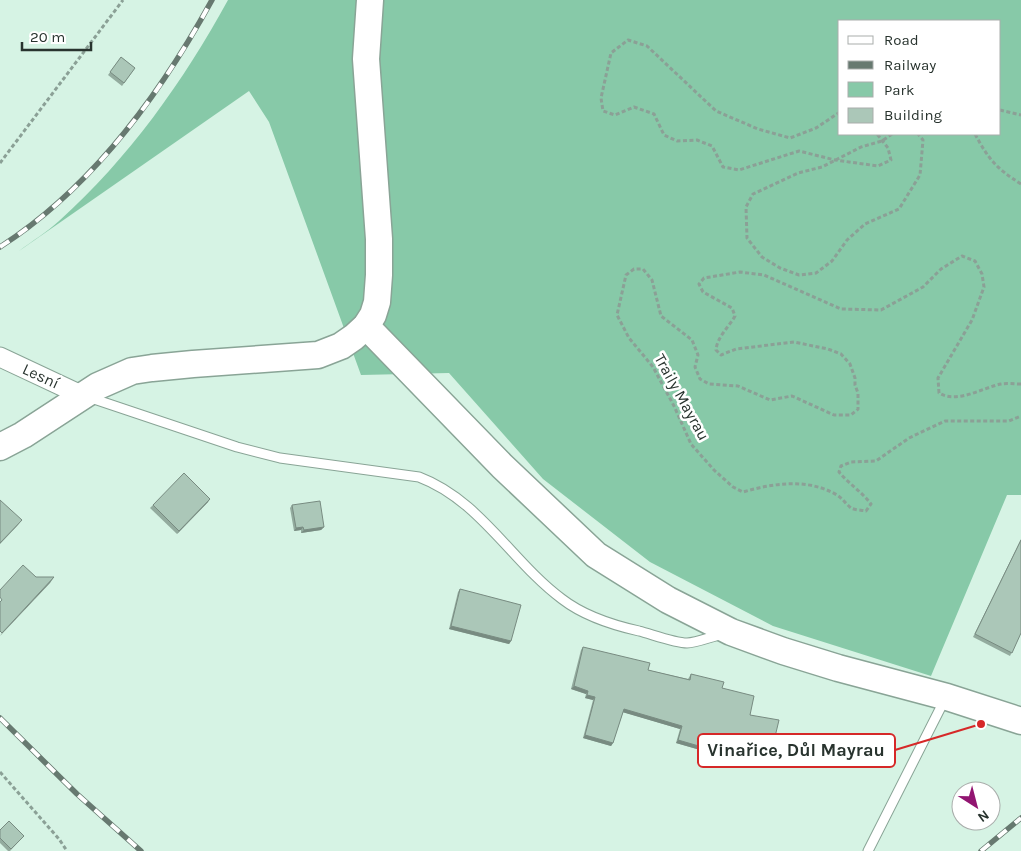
<svg xmlns="http://www.w3.org/2000/svg" width="1021" height="851" font-family="Karla,sans-serif">
<rect width="100%" height="100%" fill="#d6f3e4"/>
<path fill="#87c9a8" fill-rule="evenodd" d="M228 0H1021V495H1007L931 676 773 626 650 562 543 479 449 373 361 375 269 122 249 91 19 251C32 241 47 232 59 221 129 158 183 82 228 0ZM840 21H1000V134H840Z"/>
<g fill="none" stroke-linecap="round" stroke-linejoin="round">
<g stroke="#89a496" stroke-width="11">
<g id="lane">
<path d="M88 397 237 447 280 458 419 477C480 500 512 562 562 599 584 616 612 625 639 631 651 634 675 643 687 643 696 643 713 636 723 634"/>
<path d="M868 851 945 699"/>
</g>
</g>
<g stroke="#89a496" stroke-width="21">
<path id="street" d="M0 357 81 395"/>
</g>
<g stroke="#89a496" stroke-width="29">
<g id="secondary">
<path d="M366 326 502 466 596 555 668 600 731 632 783 651 838 668 947 697 1021 721"/>
<path d="M0 447 23 435 98 386 132 371 152 368 193 364 318 355 341 346 354 337 366 326 373 315 377 302 379 275V239L366 59 370 0"/>
</g>
</g>
<g stroke="#8ba096" stroke-width="3" stroke-dasharray="4 2.5" stroke-linecap="butt">
<path d="M1000 110 1021 115"/>
<path d="M840 112 816 128 790 138 758 129 716 111 647 46 628 40 611 53 601 98 603 111 615 115 634 107 654 114 664 135 677 141 697 140 712 146 723 167 739 170 799 151 835 160 878 166 891 160 888 148 877 134"/>
<path d="M892 134 882 141 861 147 822 167 798 173 753 194 746 207 747 238 762 257 780 268 799 275 816 273 832 261 847 240 865 224 899 209 920 175 923 140 918 134"/>
<path d="M975 134C989 160 996 168 1021 184"/>
<path d="M0 163 123 0"/>
<path d="M1021 384C1014 384 1007 383 1001 384 982 388 957 404 939 393L938 378 972 320 984 287 982 274 975 261 962 256 941 269 923 287 881 310 841 309 764 275 740 272 704 278 699 284 703 292 732 308 735 316C729 327 717 337 716 350L721 355 736 349 794 342 828 349 841 354 850 364 855 378V385L858 393V409L851 415H834L792 396 770 400 738 386 709 384 700 379 695 367 698 355 692 340 661 316 652 280 643 269H634L626 275 617 315 629 338 653 367 674 406 691 444 714 470 733 487 743 492C774 483 808 478 837 495 842 498 846 504 851 508 855 510 861 510 866 511L871 504C862 492 849 484 839 472L841 466 851 462 876 461 909 438 945 421H1009L1021 416"/>
<path d="M0 772 59 839 67 851"/>
</g>
<use href="#lane" stroke="#fff" stroke-width="9"/>
<use href="#street" stroke="#fff" stroke-width="19"/>
<use href="#secondary" stroke="#fff" stroke-width="26"/>
<g stroke="#677970" stroke-width="5.5">
<g id="rail">
<path d="M0 247C92 188 160 95 212 0"/>
<path d="M0 718 77 794 141 851"/>
<path d="M981 851 1021 818"/>
</g>
</g>
<use href="#rail" stroke="#fff" stroke-width="4" stroke-dasharray="11" stroke-linecap="butt"/>
</g>
<g fill="#93ab9e">
<path d="M121 57 135 68 122 86 108 75Z"/>
<path d="M208 502 177 534 150 508 153 505Z"/>
<path d="M292 505 324 527 321 530 301 533V530L294 531 290 508Z"/>
<path d="M1021 539V633L1010 656 973 637Z"/>
<path d="M460 589 511 641 509 644 449 629 458 592Z"/>
<path d="M583 647 648 670 688 679 691 674 722 688 750 715 772 744 735 737 728 758 676 743 680 729 623 712 613 743 611 746 583 738 593 700 585 698 586 694 571 689 581 650Z"/>
<path d="M0 830 24 836 10 851H8L0 843Z"/>
</g>
<g fill="#788b81">
<path d="M210 499 208 502 177 534 179 531Z"/>
<path d="M22 520 17 526 0 544V543Z"/>
<path d="M303 527 301 530 294 531 296 528Z"/>
<path d="M324 527 321 530 301 533 304 530Z"/>
<path d="M54 577 50 583 0 636 2 633Z"/>
<path d="M451 626 511 641 509 644 449 629Z"/>
<path d="M574 686 588 691 586 694 571 689Z"/>
<path d="M587 695 595 697 593 700 585 698Z"/>
<path d="M624 709 682 726 680 729 622 712Z"/>
<path d="M736 734 774 741 772 744 734 737Z"/>
<path d="M585 735 613 743 611 746 583 738Z"/>
<path d="M678 740 730 755 728 758 676 743Z"/>
</g>
<g fill="#abc7b8" stroke="#788b81">
<path d="M121 57 135 68 124 83 110 72Z"/>
<path d="M184 473 210 499 179 531 153 505Z"/>
<path d="M0 500 22 520 0 543Z"/>
<path d="M320 501 324 527 304 530 303 527 296 528 292 505Z"/>
<path d="M1021 540V633L1012 653 975 634Z"/>
<path d="M23 565 36 577H54L2 633 0 631V602L2 600 0 597V590Z"/>
<path d="M460 589 521 605 511 641 451 626Z"/>
<path d="M583 647 650 663 648 670 690 680 691 674 724 682 722 688 754 696 750 715 779 720 774 741 736 734 730 755 678 740 682 726 624 709 613 743 585 735 595 697 587 695 588 691 574 686Z"/>
<path d="M9 821 24 836 11 849 0 838V830Z"/>
</g>
<g text-anchor="middle" dominant-baseline="central" stroke-width="5" stroke-linejoin="round" paint-order="stroke">
<g font-size="16" fill="#28332e" stroke="#fff">
<text transform="translate(41 376) rotate(25)">Lesní</text>
<text transform="translate(682 397) rotate(61)">Traily Mayrau</text>
</g>
</g>
<path fill="none" stroke="#d62828" stroke-width="2" d="M981 724L895 750"/>
<circle fill="#d62828" stroke="#fff" stroke-width="2" cx="981" cy="724" r="5"/>
<rect fill="#fff" stroke="#d62828" stroke-width="2" x="698" y="734" width="197" height="33" rx="5"/>
<g font-size="18" text-anchor="middle" font-weight="bold" fill="#28332e">
<text x="796" y="756">Vinařice, Důl Mayrau</text>
</g>
<rect x="838" y="20" width="162" height="115" fill="#ffffff" stroke="#a9adab"/>
<rect x="848" y="36" width="25" height="8" fill="#ffffff" stroke="#a9adab"/>
<text x="884" y="45" font-size="15" fill="#28332e">Road</text>
<rect x="848" y="61" width="25" height="8" fill="#677970" stroke="#a9adab"/>
<text x="884" y="70" font-size="15" fill="#28332e">Railway</text>
<rect x="848" y="82" width="25" height="15" fill="#87c9a8" stroke="#a9adab"/>
<text x="884" y="95" font-size="15" fill="#28332e">Park</text>
<rect x="848" y="108" width="25" height="15" fill="#abc7b8" stroke="#a9adab"/>
<text x="884" y="120" font-size="15" fill="#28332e">Building</text>
<g transform="translate(976 806) rotate(144)"><circle r="24" fill="#ffffff" stroke="#a9adab"/>
<path d="M0-4L9 19L0 12L-9 19Z" fill="#921571"/>
<text y="-8" font-size="14" font-weight="bold" text-anchor="middle" fill="#28332e">N</text>
</g>
<path d="M22 42v8h69v-8" fill="none" stroke="#28332e" stroke-width="2.5"/>
<text x="30" y="42" font-size="15" fill="#28332e" stroke="#ffffff" stroke-width="4" paint-order="stroke">20 m</text>
</svg>
